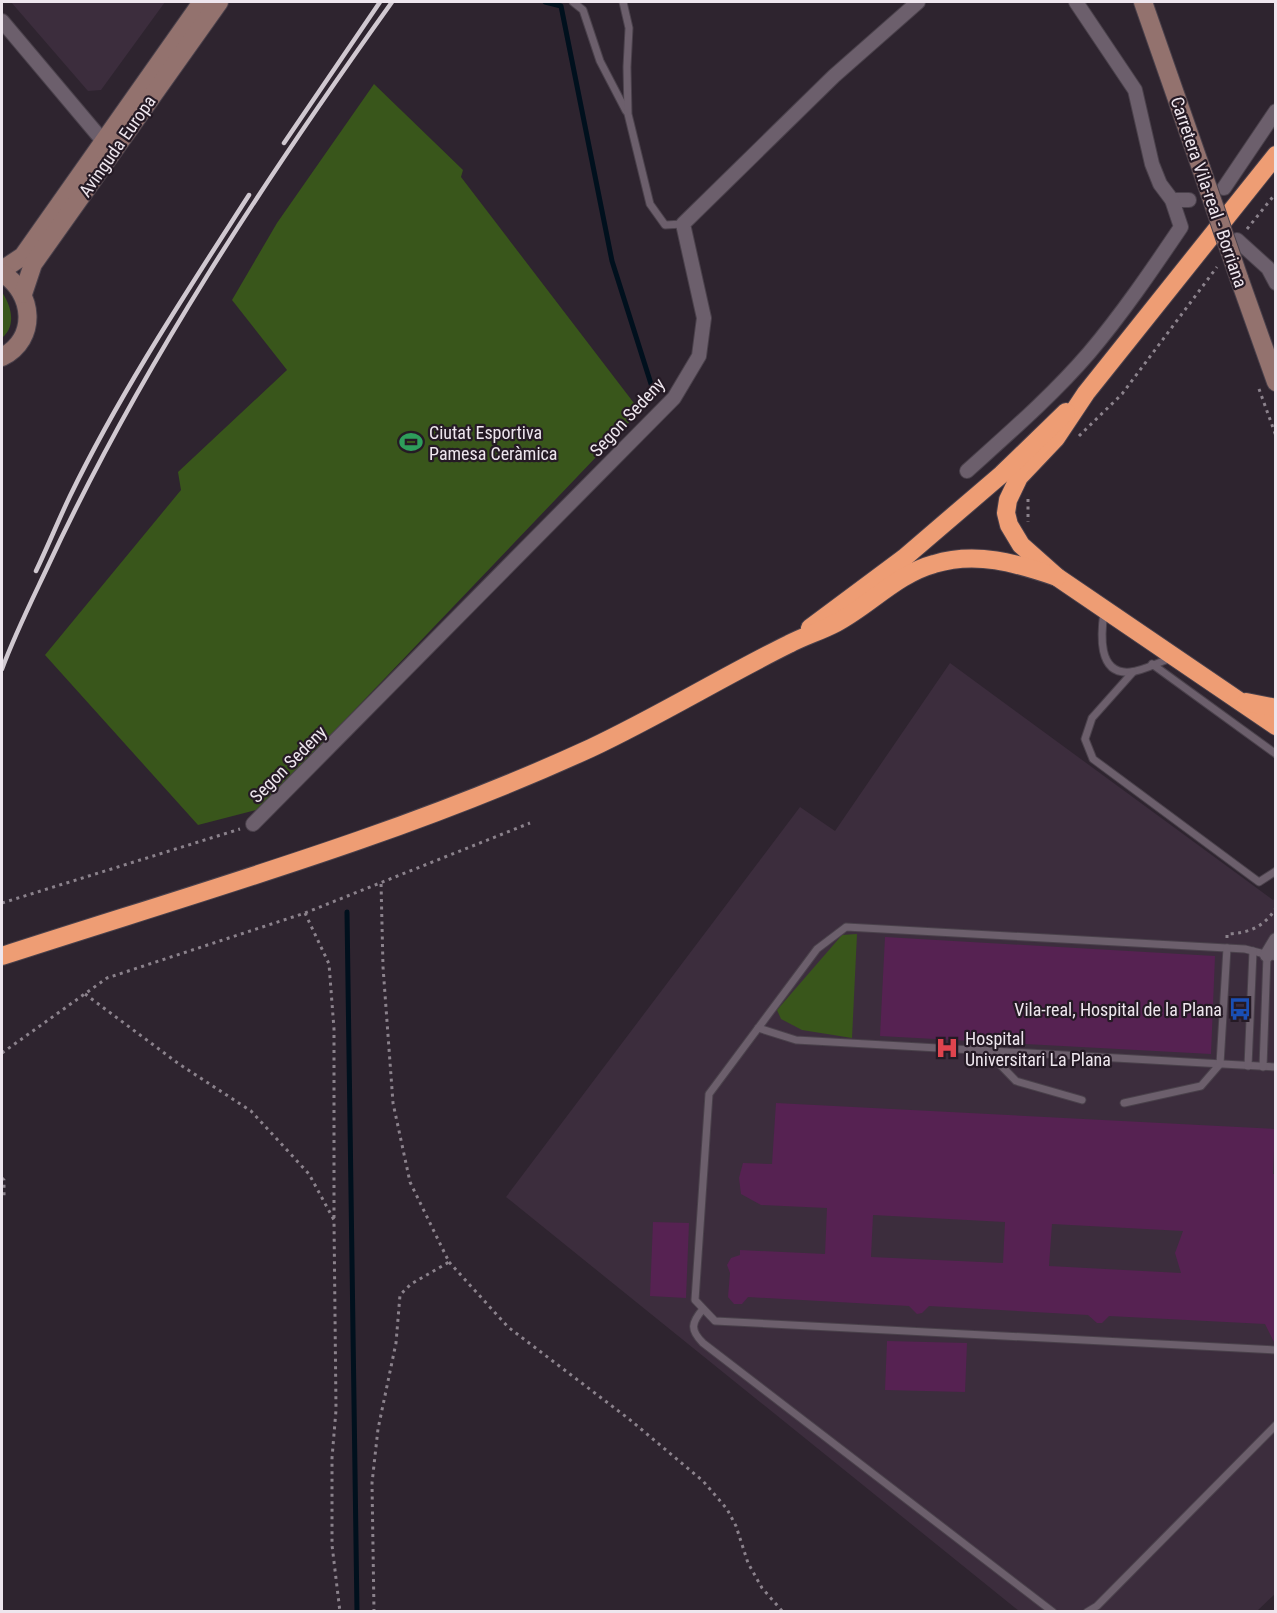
<svg xmlns="http://www.w3.org/2000/svg" width="1277" height="1613" font-family="'Roboto Condensed',sans-serif">
<rect width="100%" height="100%" fill="#2e242f"/>
<g fill="#3c2d3d">
<path d="M11 2H165L101 90 88 91Z"/>
<path d="M950 663 1273 900 1275 898V1594L1257 1611H1019L506 1197 800 807 835 831Z"/>
</g>
<g fill="#39561b">
<path d="M374 84 463 170 461 177 640 411 260 809 198 825 45 655 181 490 178 472 287 370 232 300 277 223Z"/>
<path d="M2 292C11 306 17 325 2 338Z"/>
<path d="M857 934 852 1038 802 1030 781 1019 777 1010 842 935Z"/>
</g>
<g fill="none" stroke-linecap="round" stroke-linejoin="round">
<g stroke="#00101d" stroke-width="5">
<path d="M545 2 561 6 612 261 652 387"/>
<path d="M347 912 357 1612"/>
</g>
</g>
<g fill="#562252" fill-rule="evenodd">
<path d="M885 937 1215 956 1211 1054 880 1036Z"/>
<path d="M776 1103 1275 1129 1273 1174H1275V1344L1265 1324 1109 1316 1102 1323H1097L1088 1315 929 1306 922 1313 917 1314 909 1306 748 1297 742 1304H734L728 1297 730 1273 727 1265 731 1258 740 1255V1250L825 1254 827 1208 761 1205 741 1194 739 1178 743 1163 772 1164ZM873 1215 1005 1222 1003 1263 871 1257ZM1052 1224 1183 1231 1175 1253 1181 1273 1049 1266Z"/>
<path d="M653 1222 689 1223 686 1298 650 1296Z"/>
<path d="M887 1341 967 1343 965 1392 885 1390Z"/>
</g>
<g fill="none" stroke-linecap="round" stroke-linejoin="round">
<g stroke="#4a414b" stroke-width="9">
<g id="lane">
<path d="M573 2 583 10 600 61 626 111"/>
<path d="M623 2 629 28 627 67 628 114 650 204 665 225 683 224"/>
<path d="M1104 612C1101 633 1097 675 1130 672 1143 671 1159 662 1171 658"/>
<path d="M1152 664 1276 754"/>
<path d="M1133 672 1092 718 1085 739 1093 759 1259 882 1276 871"/>
<path d="M1276 957 1245 949 846 927 817 949 709 1094 695 1300 715 1321 1276 1350"/>
<path d="M758 1028 796 1040 1276 1067"/>
<path d="M987 1051 1016 1081 1082 1100"/>
<path d="M1248 1066 1253 951"/>
<path d="M1263 1067 1267 955"/>
<path d="M1124 1103 1201 1086 1220 1064 1227 948"/>
<path d="M703 1309C691 1323 690 1330 703 1343L1053 1612"/>
<path d="M1087 1612 1097 1606 1276 1425"/>
</g>
</g>
<g stroke="#4a414b" stroke-width="16">
<g id="street">
<path d="M2 21 103 141"/>
<path d="M1224 188 1276 111"/>
<path d="M1172 200H1189"/>
<path d="M1237 240 1268 268 1276 283"/>
<path d="M967 471C1008 434 1053 395 1089 353 1122 314 1152 270 1181 227L1172 200 1160 184 1152 164 1135 90 1076 2"/>
<path d="M253 824 674 398 699 356 704 318 683 224 834 76 918 2"/>
<path d="M1267 955 1276 940"/>
</g>
</g>
<g stroke="#4a414b" stroke-width="20">
<g id="secondary">
<path d="M1143 2 1201 168"/>
<path d="M2 270 23 256 202 2"/>
<path d="M2 273C34 293 38 339 2 357"/>
<path d="M1239 278 1276 382"/>
<path d="M23 294 33 264 219 2"/>
</g>
</g>
<g stroke="#4a414b" stroke-width="20">
<g id="highway">
<path d="M1276 155 1086 393 1056 438 1019 477 1008 500 1006 513 1009 525 1021 545 1057 577 1276 726"/>
<path d="M810 628 904 558 1002 474 1066 412"/>
<path d="M1246 702 1276 708"/>
<path d="M2 956C199 892 402 835 591 748 659 716 722 677 789 644 804 636 821 631 836 623 870 605 897 574 934 564 976 551 1016 563 1057 577"/>
</g>
</g>
<g stroke="#8b828c" stroke-width="3" stroke-dasharray="3 4.5" stroke-linecap="butt">
<path d="M1247 229 1276 193"/>
<path d="M1259 389 1276 436"/>
<path d="M1079 436 1122 394 1217 267"/>
<path d="M1028 499V522"/>
<path d="M2 903 240 829"/>
<path d="M305 913 329 964 334 1029V1218"/>
<path d="M1227 938V934C1249 933 1264 927 1276 908"/>
<path d="M85 994 179 1064 251 1111 309 1174 334 1220 336 1410 332 1458V1545L340 1612"/>
<path d="M2 1053 107 978 305 913 530 823"/>
<path d="M2 1178 4 1180V1196L2 1198"/>
<path d="M449 1262 508 1327 629 1419 703 1481 727 1509 736 1526 748 1563 762 1588 783 1612"/>
<path d="M374 1612 372 1483 378 1429 396 1343 400 1295 411 1284 449 1262 410 1182 393 1103 383 967 381 882"/>
</g>
<use href="#lane" stroke="#6c5f6c" stroke-width="7"/>
<use href="#street" stroke="#6c5f6c" stroke-width="14"/>
<use href="#secondary" stroke="#93726e" stroke-width="18"/>
<use href="#highway" stroke="#ee9d74" stroke-width="18"/>
<g stroke="#d0c8d0" stroke-width="4.5">
<path d="M284 143 380 2"/>
<path d="M36 571C48 546 58 521 70 496 121 391 186 293 249 195"/>
<path d="M2 669C15 634 32 600 48 566 141 366 264 181 392 2"/>
</g>
<g stroke="#4a414b" stroke-width="20" stroke-linecap="butt">
<path id="secondary-bridge" d="M1201 168 1239 278"/>
</g>
<use href="#secondary-bridge" stroke="#93726e" stroke-width="18"/>
</g>
<defs>
<g id="stadium-bare" transform="scale(1.8)"><path d="M0-5a6.5 5 0 1 0 0 10a6.5 5 0 1 0 0-10ZM-3.5-1.8h7v3.6h-7Z" fill="#2e9e5b" stroke="#251a25" stroke-width="2.5" paint-order="stroke"/></g>
<g id="bus-bare" transform="scale(1.8)"><path d="M-5-6H5V4H4V6H2V4H-2V6H-4V4H-5ZM-3.5-4V0h7V-4ZM-3.5 1.2v1.5H-2V1.2ZM2 1.2v1.5H3.5V1.2Z" fill="#1a4fb4" stroke="#251a25" stroke-width="2.5" paint-order="stroke"/></g>
<g id="hospital-bare" transform="scale(1.8)"><path d="M-5-5h3v3.5h4V-5h3V5h-3V1.5h-4V5h-3Z" fill="#e0444e" stroke="#251a25" stroke-width="2.5" paint-order="stroke"/></g>
</defs>
<g fill-rule="evenodd">
<use href="#stadium-bare" x="411" y="442"/>
<use href="#bus-bare" x="1240" y="1009"/>
<use href="#hospital-bare" x="947" y="1048"/>
</g>
<g text-anchor="middle" dominant-baseline="central" stroke-width="4.5" stroke-linejoin="round" paint-order="stroke">
<g font-size="18" fill="#eee6ee" stroke="#251a25">
<text transform="translate(117 146) rotate(-55)">Avinguda Europa</text>
<text transform="translate(1209 192) rotate(71)">Carretera Vila-real - Borriana</text>
<text transform="translate(627 417) rotate(-47)">Segon Sedeny</text>
<text transform="translate(288 764) rotate(-45)">Segon Sedeny</text>
</g>
<g font-size="18" fill="#eee6ee" stroke="#251a25" text-anchor="start">
<text x="429" y="432">Ciutat Esportiva<tspan x="429" dy="21">Pamesa Ceràmica</tspan></text>
<text x="1222" y="1009" text-anchor="end">Vila-real, Hospital de la Plana</text>
<text x="965" y="1038">Hospital<tspan x="965" dy="21">Universitari La Plana</tspan></text>
</g>
</g>
<rect width="1277" height="1613" fill="none" stroke="#eee6ee" stroke-width="6"/>
</svg>
